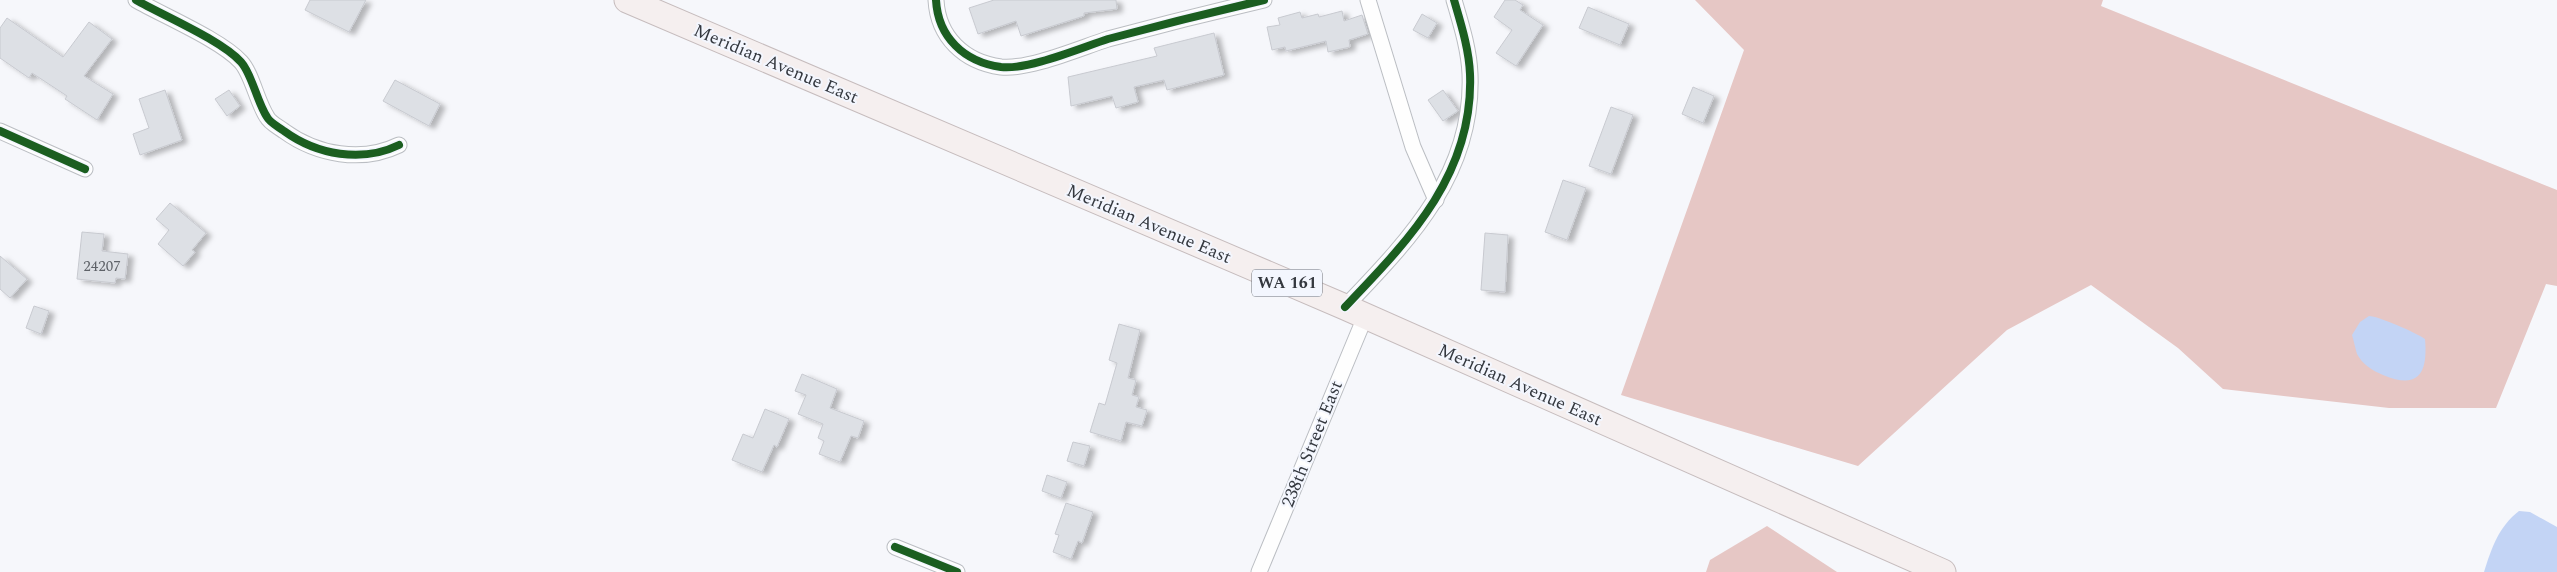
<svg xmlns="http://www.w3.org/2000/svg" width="2557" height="572" font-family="Spectral,serif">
<defs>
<filter id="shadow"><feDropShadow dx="5.5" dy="3" stdDeviation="2.5" flood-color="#0004"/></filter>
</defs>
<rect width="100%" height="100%" fill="#f6f7fb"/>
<g fill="#e6c7c5">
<path d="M1695 0H2103L2101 6 2557 190V286L2546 284 2496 408H2389L2223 389 2178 348 2091 285 2007 330 1858 466 1621 395 1744 50Z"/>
<path d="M1767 526 1837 572H1706L1710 560Z"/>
</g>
<g fill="#c3d4f5">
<path d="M2369 316C2378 316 2417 333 2425 339 2428 373 2419 390 2383 375 2373 371 2362 364 2357 354 2355 348 2354 341 2352 335L2360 322Z"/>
<path d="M2519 511 2530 512 2557 527V572H2484C2491 549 2499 526 2519 511Z"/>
</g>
<g fill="#dde0e5" stroke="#c8cad0" filter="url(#shadow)">
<path d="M310 0H366L349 32 305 10Z"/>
<path d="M994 0H1116L1117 9 1084 13V16L1021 36 1016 21 978 34 969 8Z"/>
<path d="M1505 0H1515L1523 5 1520 10 1543 25 1516 66 1496 53 1512 30 1494 17Z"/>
<path d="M1588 7 1629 24 1620 45 1579 28Z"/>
<path d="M1342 11 1344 21 1362 15 1368 34 1349 40 1350 47 1328 52 1326 41 1286 51 1285 47 1272 50 1267 27 1280 25 1278 18 1300 12 1302 18 1318 14 1319 17Z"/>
<path d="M1422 14 1437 23 1428 38 1413 30Z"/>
<path d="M7 18 63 57 89 22 112 39 84 76 113 94 97 120 65 99 67 96 32 73 29 78 0 58V28Z"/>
<path d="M1214 33 1224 75 1167 90 1164 80 1134 87 1138 102 1116 108 1112 96 1071 106 1068 77 1157 56 1154 48Z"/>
<path d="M395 80 440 104 429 126 383 101Z"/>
<path d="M1693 87 1714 96 1703 123 1682 114Z"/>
<path d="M165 90 182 140 140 155 133 134 149 128 139 99Z"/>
<path d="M229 90 240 106 227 116 215 99Z"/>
<path d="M1443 90 1458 111 1443 121 1428 100Z"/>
<path d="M1611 107 1633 115 1611 174 1589 166Z"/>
<path d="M1563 180 1586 188 1567 240 1545 232Z"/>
<path d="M170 203 206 233 192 250 195 252 183 266 158 244 169 230 156 219Z"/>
<path d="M82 232 104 234 102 251 128 254 125 279 116 278 115 283 77 279Z"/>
<path d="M1485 233 1508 235 1505 292 1481 290Z"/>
<path d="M0 256 27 279 10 298 0 289Z"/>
<path d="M34 306 49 311 41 334 26 328Z"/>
<path d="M1119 324 1140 330 1128 378 1136 380 1132 395 1139 397 1136 407 1147 410 1142 426 1126 422 1121 441 1090 432 1099 403 1105 405 1117 363 1109 360Z"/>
<path d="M802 374 837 389 830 408 864 421 858 438 851 436 840 462 819 454 824 441 818 438 823 424 798 414 806 395 795 391Z"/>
<path d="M765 409 789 419 777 447 774 445 762 472 732 460 743 434 753 438Z"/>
<path d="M1073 442 1090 446 1084 466 1067 461Z"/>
<path d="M1047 475 1067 482 1061 498 1042 491Z"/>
<path d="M1066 503 1093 512 1082 543 1078 541 1071 559 1053 552 1059 535 1055 534Z"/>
</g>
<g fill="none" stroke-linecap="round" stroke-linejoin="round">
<g stroke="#bbbec3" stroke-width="17">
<g id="street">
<path d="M136 0C164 16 221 40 241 62 252 74 257 102 267 117 270 123 279 127 284 131 317 155 362 163 399 145"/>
<path d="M936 0C938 37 964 62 1001 67 1029 70 1080 48 1108 39 1160 25 1212 12 1264 0"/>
<path d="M1368 0 1413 147 1436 200"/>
<path d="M0 131 85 169"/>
<path d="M1345 307C1409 240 1474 174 1470 74 1469 49 1461 24 1454 0"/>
<path d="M895 547 957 572"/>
<path d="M1259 572 1365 317"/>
</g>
</g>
<g stroke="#c6bcbd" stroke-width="27">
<path id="primary" d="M627 0 1345 307 1943 572"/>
</g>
<use href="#street" stroke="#fefefe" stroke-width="15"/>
<use href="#primary" stroke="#f5efef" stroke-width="25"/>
<g stroke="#f3f6fe" stroke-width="11">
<g id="cycleway">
<path d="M136 0C164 16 221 40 241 62 252 74 257 102 267 117 270 123 279 127 284 131 317 155 362 163 399 145"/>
<path d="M936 0C938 37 964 62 1001 67 1029 70 1080 48 1108 39 1160 25 1212 12 1264 0"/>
<path d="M0 131 85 169"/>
<path d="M1345 307C1409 240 1474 174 1470 74 1469 49 1461 24 1454 0"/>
<path d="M895 547 957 572"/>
</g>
</g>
<use href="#cycleway" stroke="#1b5e20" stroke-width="8"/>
</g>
<g text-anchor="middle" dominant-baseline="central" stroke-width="4" stroke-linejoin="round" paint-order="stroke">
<g font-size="15" fill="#5e6268">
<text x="102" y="266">24207</text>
</g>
<rect fill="#f3f6fe" stroke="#6d7178" stroke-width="1" x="1252" y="269.5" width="70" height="27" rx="4"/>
<g font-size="16" font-weight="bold" fill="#34383f">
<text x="1287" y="283">WA 161</text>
</g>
<g font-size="18" fill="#34383f" stroke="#f3f6fe">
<text transform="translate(776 64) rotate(23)">Meridian Avenue East</text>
<text transform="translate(1149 224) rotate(23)">Meridian Avenue East</text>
<text transform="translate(1520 385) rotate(24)">Meridian Avenue East</text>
<text transform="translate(1312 444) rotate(-68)">238th Street East</text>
</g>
</g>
</svg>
